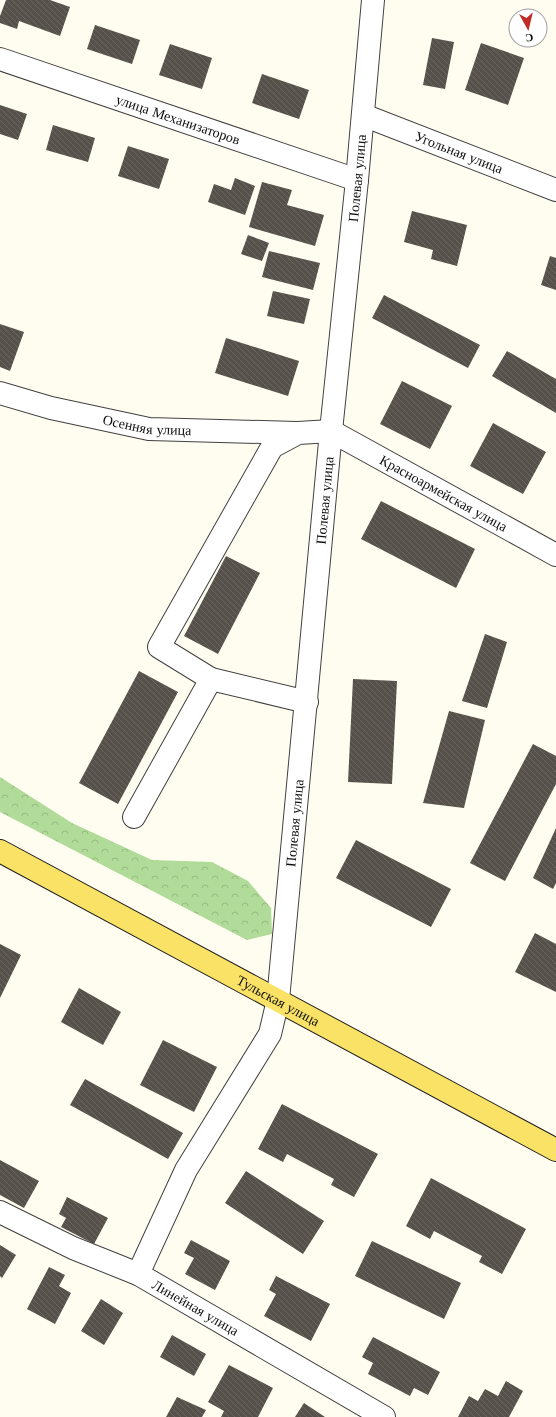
<svg xmlns="http://www.w3.org/2000/svg" width="556" height="1417" font-family="'Libre Baskerville',serif">
<defs>
<pattern id="forest-crowns" width="20" height="18" patternUnits="userSpaceOnUse"><rect width="20" height="18" fill="#b0db98"/><path d="M2 6a3 3 0 1 1 6 0M12 15a3 3 0 1 1 6 0" fill="none" stroke="#96bb82"/></pattern>
<pattern id="building-back-hatch" width="6" height="6" patternUnits="userSpaceOnUse"><rect width="6" height="6" fill="#57514b"/><path d="M-1 5l2 2M0 0l6 6M5-1l2 2" fill="none" stroke="#6a6561"/></pattern>
</defs>
<rect width="100%" height="100%" fill="#fffdf0"/>
<path fill="url(#forest-crowns)" d="M0 777 72 823 152 860 212 862 248 881 271 908 272 934 247 940 0 812Z"/>
<g fill="url(#building-back-hatch)">
<path d="M6 0H50L70 7 60 36 19 21 17 29 0 23V16Z"/>
<path d="M95 25 140 40 132 64 87 49Z"/>
<path d="M432 38 454 42 445 89 423 85Z"/>
<path d="M481 43 524 58 508 105 465 90Z"/>
<path d="M170 44 212 58 202 89 159 75Z"/>
<path d="M262 74 309 90 299 119 252 103Z"/>
<path d="M0 105 27 114 18 140 0 134Z"/>
<path d="M53 125 95 138 88 162 46 150Z"/>
<path d="M128 146 169 159 159 189 118 176Z"/>
<path d="M235 178 255 186 245 215 208 202 214 184 231 190Z"/>
<path d="M262 182 292 190 287 205 324 215 315 246 249 227Z"/>
<path d="M412 211 467 225 457 266 431 259 433 250 404 242Z"/>
<path d="M248 235 269 243 262 261 241 254Z"/>
<path d="M269 251 320 263 313 290 262 277Z"/>
<path d="M550 256 556 258V290L541 285Z"/>
<path d="M273 291 310 299 304 324 267 316Z"/>
<path d="M384 295 480 345 468 368 372 318Z"/>
<path d="M0 324 24 332 10 371 0 367Z"/>
<path d="M226 338 299 361 288 396 215 373Z"/>
<path d="M507 351 556 379V413L492 376Z"/>
<path d="M402 381 452 406 430 449 380 424Z"/>
<path d="M493 423 546 452 523 494 470 466Z"/>
<path d="M381 501 475 549 456 588 361 539Z"/>
<path d="M226 556 260 573 218 654 184 636Z"/>
<path d="M485 634 507 642 487 708 462 701Z"/>
<path d="M139 671 178 692 118 804 79 783Z"/>
<path d="M353 679 397 681 392 784 348 782Z"/>
<path d="M449 711 485 720 464 808 423 803Z"/>
<path d="M533 744 556 756V784L505 881 470 863Z"/>
<path d="M556 828V883L553 889 533 878Z"/>
<path d="M356 840 451 889 431 927 336 878Z"/>
<path d="M535 933 556 944V992L515 972Z"/>
<path d="M0 944 21 955 0 998Z"/>
<path d="M79 988 121 1012 103 1045 61 1022Z"/>
<path d="M163 1040 217 1067 194 1112 140 1085Z"/>
<path d="M85 1079 183 1133 168 1159 70 1105Z"/>
<path d="M282 1104 378 1154 354 1197 331 1185 334 1179 287 1154 283 1162 258 1149Z"/>
<path d="M0 1160 39 1181 24 1208 0 1195Z"/>
<path d="M246 1171 324 1221 303 1254 225 1203Z"/>
<path d="M431 1178 526 1229 502 1274 479 1262 482 1256 434 1231 430 1239 406 1226Z"/>
<path d="M67 1197 108 1218 94 1244 61 1227 66 1218 59 1214Z"/>
<path d="M191 1240 230 1261 215 1290 185 1274 194 1258 184 1253Z"/>
<path d="M372 1241 461 1283 444 1319 355 1276Z"/>
<path d="M0 1245 16 1255 2 1278 0 1276Z"/>
<path d="M49 1267 65 1275 59 1286 71 1293 55 1324 27 1309Z"/>
<path d="M276 1276 330 1304 311 1341 264 1316 276 1294 269 1290Z"/>
<path d="M101 1299 123 1313 104 1345 81 1331Z"/>
<path d="M172 1335 206 1354 194 1376 160 1357Z"/>
<path d="M373 1337 440 1372 428 1395 414 1388 410 1396 368 1374 373 1363 362 1357Z"/>
<path d="M229 1365 273 1388 258 1417H221L224 1411 208 1402Z"/>
<path d="M506 1381 523 1391 509 1417H458L469 1396 478 1401 485 1389 498 1396Z"/>
<path d="M177 1397 206 1410 202 1417H166Z"/>
<path d="M304 1403 325 1417H295Z"/>
</g>
<g fill="none" stroke-linecap="round" stroke-linejoin="round">
<g stroke="#414141" stroke-width="24">
<g id="minor">
<path id="s1" d="M0 59 357 180"/>
<path id="s2" d="M363 115 556 190"/>
<path id="s3" d="M0 393 51 408 149 429 296 433"/>
<path d="M211 679 307 702"/>
<path id="s4" d="M134 817 211 679 159 647 272 447 298 433 331 431 556 555"/>
<path id="s5" d="M0 1212 73 1248 138 1274 384 1417"/>
<path id="s6" d="M138 1274 186 1170 270 1034 278 1000 331 431 357 180 373 0"/>
</g>
</g>
<g stroke="#1f1f1f" stroke-width="24">
<g id="primary">
<path id="s7" d="M0 851 556 1150"/>
</g>
</g>
<use href="#minor" stroke="#fff" stroke-width="22"/>
<use href="#primary" stroke="#f9e266" stroke-width="22"/>
</g>
<g text-anchor="middle" dominant-baseline="central" stroke-width="4" stroke-linejoin="round" paint-order="stroke">
<g font-size="14" fill="#0e0e0e" stroke="#fff">
<text stroke="none"><textPath href="#s1" startOffset="188">улица Механизаторов</textPath></text>
<text stroke="none"><textPath href="#s2" startOffset="103">Угольная улица</textPath></text>
<text stroke="none"><textPath href="#s6" startOffset="1135">Полевая улица</textPath></text>
<text stroke="none"><textPath href="#s3" startOffset="151">Осенняя улица</textPath></text>
<text stroke="none"><textPath href="#s4" startOffset="640">Красноармейская улица</textPath></text>
<text stroke="none"><textPath href="#s6" startOffset="811">Полевая улица</textPath></text>
<text stroke="none"><textPath href="#s6" startOffset="487">Полевая улица</textPath></text>
<text stroke="none"><textPath href="#s7" startOffset="316">Тульская улица</textPath></text>
<text stroke="none"><textPath href="#s5" startOffset="218">Линейная улица</textPath></text>
</g>
</g>
<g transform="translate(528 28) rotate(172)"><circle r="19" fill="#ffffff" stroke="#9f9f9f"/>
<path d="M0-3L7 15L0 10L-7 15Z" fill="#c02c25"/>
<text y="-6" font-size="11" font-weight="bold" text-anchor="middle" fill="#0e0e0e">С</text>
</g>
</svg>
